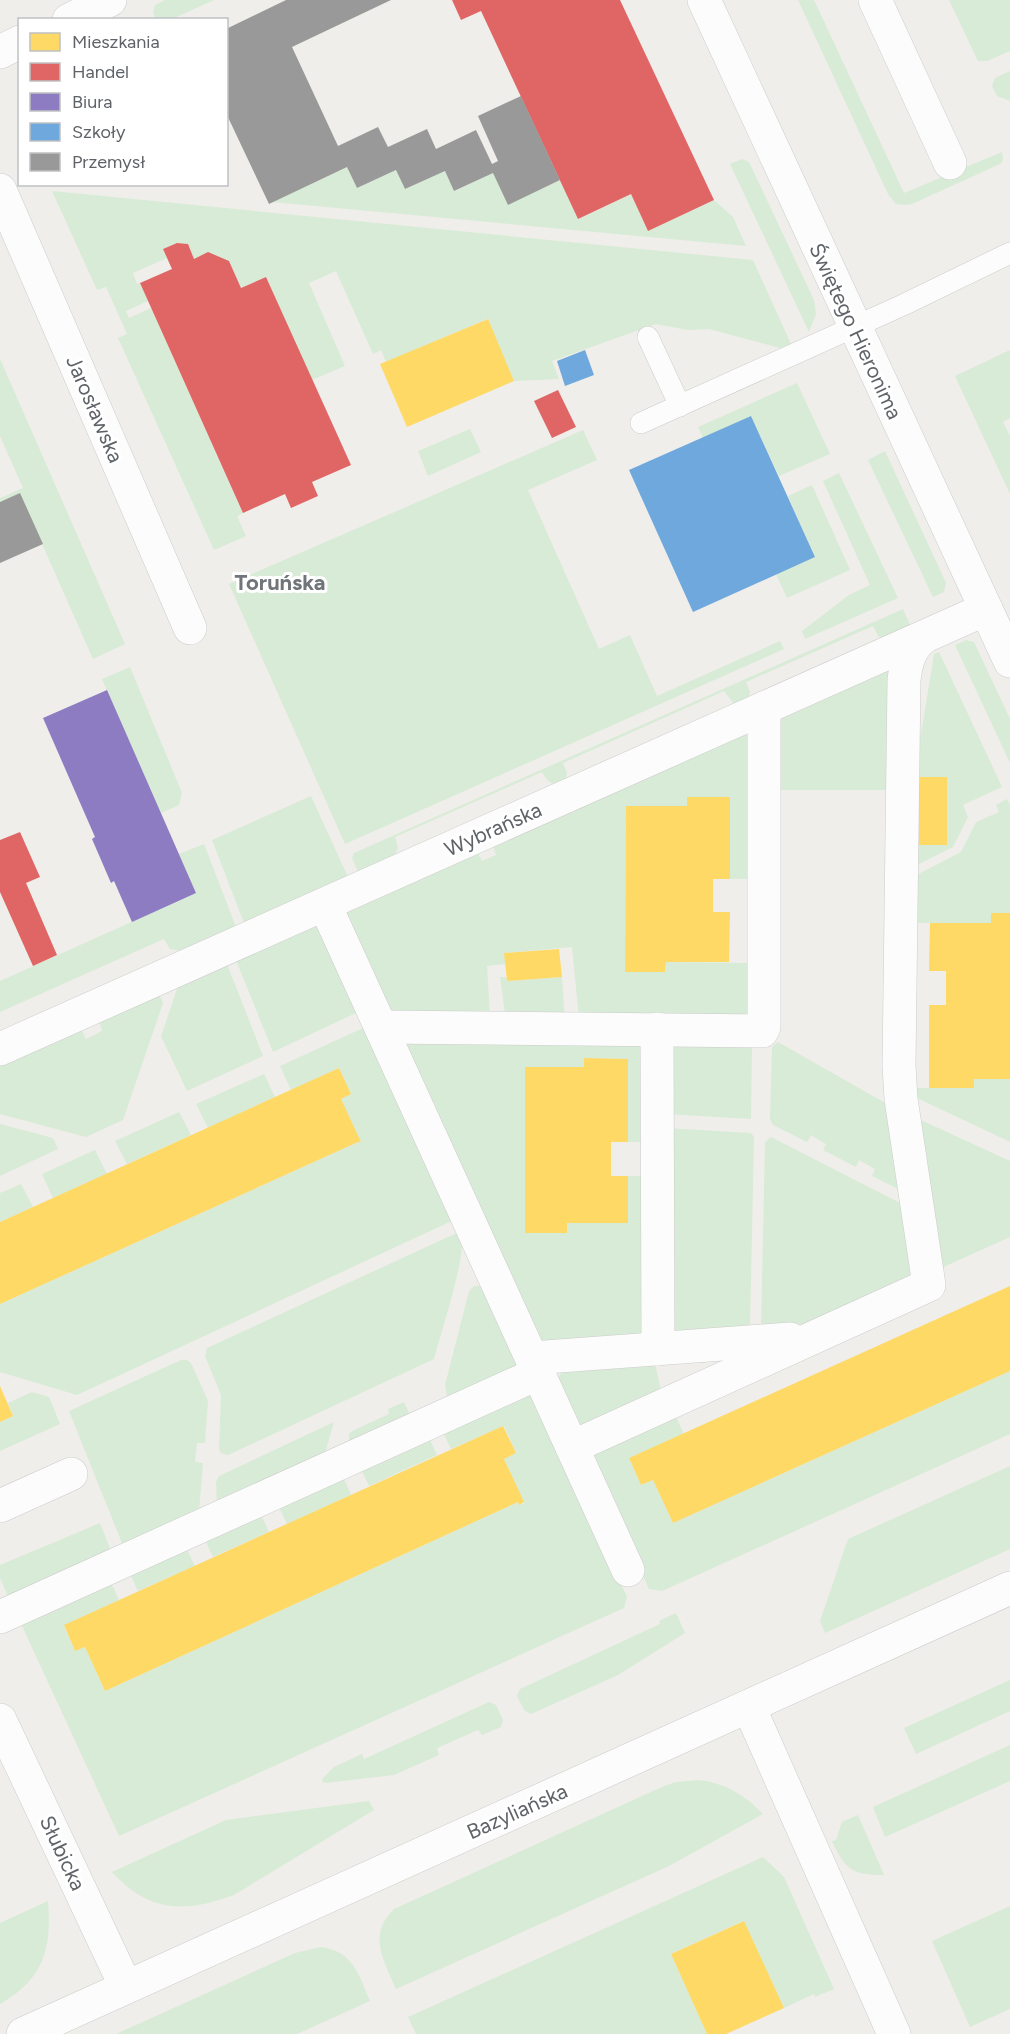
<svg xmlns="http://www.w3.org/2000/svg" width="1010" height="2034" font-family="Figtree,sans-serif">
<rect width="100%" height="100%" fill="#efeeea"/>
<g fill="#d8ebd6">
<path d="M165 0H214L172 19H156L153 13 155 5Z"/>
<path d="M798 0H814L904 193 1002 152 1003 159 1002 163 912 204 905 205 896 204 888 194Z"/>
<path d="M949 0H1010V51L987 61H978Z"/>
<path d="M1010 71V101L997 96 992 86 995 78Z"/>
<path d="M742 159 749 162 814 300 816 314 809 332 730 164Z"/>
<path d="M347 167 357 188 396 170 405 189 445 171 455 191 493 173 508 204 560 180 578 219 631 194 648 230 714 200 733 217 746 246 272 202Z"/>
<path d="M52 191 753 260 791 344 780 348 709 329 688 330 656 324 552 361 559 379 514 381 487 319 386 362 381 350 373 354 336 271 309 283 345 366 312 380 266 277 241 288 229 261 194 259 188 244 177 243 163 249 167 258 133 273 137 284 140 283 148 301 126 311 129 318 151 308 243 513 237 516 246 536 214 550 118 338 127 334 106 287 97 290Z"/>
<path d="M1010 350V418L1003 422 1010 436V494L955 376Z"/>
<path d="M0 359 125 644 93 659 20 494 0 502V498L23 488 0 436Z"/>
<path d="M797 383 830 454 779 476 751 416 703 438 698 427Z"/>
<path d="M470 429 481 452 428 476 418 451Z"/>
<path d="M583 430 597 460 528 490 599 649 630 635 657 696 780 641 784 649 345 844 229 584Z"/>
<path d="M885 451 946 583 944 592 933 597 868 460Z"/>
<path d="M839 473 898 598 805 639 802 631 849 595 870 585 823 481Z"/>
<path d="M812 485 850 570 787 598 776 574 815 557 788 496Z"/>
<path d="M903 609 910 625 908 629 882 638 878 636 873 626 746 682 750 692 749 697 734 704 724 691 563 763 567 773 566 779C553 787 550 785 542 772L395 837 398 847 395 856 358 872 352 858 354 853Z"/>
<path d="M966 640 974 642 1010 719V763L955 645Z"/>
<path d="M939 652 1002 787 963 805 968 817 953 847 909 869 915 845H947V778L914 777 934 654Z"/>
<path d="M130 667 182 793 179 805 161 813 102 679Z"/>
<path d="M890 670 891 790H778L779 719Z"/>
<path d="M745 735H748L754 879H730V797H688L687 806H626L625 972H665L666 962 753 963 752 1022 579 1019 572 947 505 953V964L487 966 490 1015 394 1017 345 917 347 912 478 853 482 861 496 855 493 846Z"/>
<path d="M311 796 348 877 244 923 212 840Z"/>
<path d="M1007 799 1010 805V913H991V923H909V879L961 852 976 822 999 812 996 805Z"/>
<path d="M204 844 236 927 181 951 170 949 164 939 0 1012V981L196 893 179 854Z"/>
<path d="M315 926H317L358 1012 273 1052 236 960Z"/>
<path d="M227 964 263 1056 187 1091 161 1036 178 986Z"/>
<path d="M500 977H506L507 981 562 977 565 1022 505 1014Z"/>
<path d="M159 994 163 1003 123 1120 86 1137 0 1114V1065L81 1029 86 1039 102 1031 99 1021Z"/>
<path d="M363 1028H367L456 1219 77 1395 0 1372V1304L358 1142H360L341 1099 351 1094 339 1068 291 1090 280 1066Z"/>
<path d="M402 1038 644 1042 643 1142H628V1059L585 1058 584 1067H525V1233L567 1223H628V1176H648L649 1334 537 1342Z"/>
<path d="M752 1039 751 1119 666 1114 668 1044Z"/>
<path d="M778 1042 887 1104 898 1189 872 1176 875 1169 859 1160 856 1167 823 1150 826 1144 811 1135 807 1142 773 1125 770 1119 772 1047Z"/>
<path d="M264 1074 275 1097 208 1128 196 1104Z"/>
<path d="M974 1079H1010V1142L917 1098 909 1088H973Z"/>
<path d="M179 1112 191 1135 127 1164 115 1141Z"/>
<path d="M923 1121 1010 1161V1237L939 1269 919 1122Z"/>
<path d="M0 1124 53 1138 58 1149 0 1176Z"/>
<path d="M666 1128 751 1133 754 1137 750 1328 667 1333Z"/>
<path d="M771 1137 904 1205 916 1280 807 1324 761 1327 765 1142Z"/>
<path d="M95 1150 107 1174 53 1198 42 1174Z"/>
<path d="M21 1184 33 1207 0 1222V1193Z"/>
<path d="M461 1231C469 1248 440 1336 434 1359L228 1455 221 1453 219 1450 221 1395 205 1356 207 1348Z"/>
<path d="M474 1286H483L525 1371 452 1404 447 1396 445 1385 469 1291Z"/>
<path d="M181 1360H187L191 1363 208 1401 205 1443H197L195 1462 203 1463 199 1511 132 1549 122 1543 69 1411Z"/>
<path d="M655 1364 661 1390 586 1430 574 1426 555 1382 565 1367Z"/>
<path d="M1010 1371V1434L662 1591 649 1589 589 1457 676 1417 684 1434 629 1458 641 1485 653 1480 673 1523Z"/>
<path d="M32 1392 49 1397 60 1424 0 1451V1422L13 1416 8 1403Z"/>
<path d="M529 1392 563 1455 627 1597 624 1608 119 1836 22 1626 26 1615 103 1580 112 1585 119 1600 64 1626 75 1651 85 1647 105 1691 518 1502 520 1505 524 1503 504 1459 516 1453 504 1426 451 1449 444 1434Z"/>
<path d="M404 1402 409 1413 406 1425 349 1441V1434L352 1431 389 1414 388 1409Z"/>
<path d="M334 1422 322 1463 217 1504 216 1482 219 1476Z"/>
<path d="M430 1440 437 1455 369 1486 362 1471Z"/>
<path d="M1010 1466V1549L825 1633 820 1621 848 1539Z"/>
<path d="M344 1479 351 1495 287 1524 280 1509 282 1499Z"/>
<path d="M253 1512 262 1517 269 1532 213 1557 206 1542 209 1532Z"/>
<path d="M100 1523 109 1546 110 1554 8 1596 0 1578V1565Z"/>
<path d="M187 1550 195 1566 138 1591 131 1576 133 1566Z"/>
<path d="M676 1613 685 1633 618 1675 531 1714 524 1710 517 1696 520 1689 660 1624 659 1621Z"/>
<path d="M1010 1680V1711L916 1754 904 1728Z"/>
<path d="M489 1702 496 1705 503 1720 501 1727 482 1735 478 1730 437 1748 439 1755 394 1775 325 1783 322 1782 323 1778 334 1767 362 1754 364 1759Z"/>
<path d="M1010 1745V1781L885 1837 873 1807Z"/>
<path d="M699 1780C725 1783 745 1795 763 1814L669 1866 396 1989C384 1961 367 1935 394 1909L664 1786 676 1782Z"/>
<path d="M369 1801 374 1810 234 1895C185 1913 149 1913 112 1872L226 1820Z"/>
<path d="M858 1815 884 1875C853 1875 845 1870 832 1841L836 1840 842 1822Z"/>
<path d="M763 1857 784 1877 834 1989 815 1997 814 1994 784 2008 743 1921 671 1954 707 2034H416L408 2017Z"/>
<path d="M48 1901C52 1950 43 1979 0 2004V1923Z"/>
<path d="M1010 1906V2009L970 2027 932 1941Z"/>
<path d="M321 1947C353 1951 359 1975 370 2001L297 2034H116L295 1953Z"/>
</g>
<g fill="#ffd966">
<path d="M488 319 514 381 407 427 380 364Z"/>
<rect x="914" y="777" width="33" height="68"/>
<path d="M687 797H730V879H713V912H730L729 962H666L665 972H625L626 806H687Z"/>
<path d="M991 913H1010V1079H974V1088H929V1005H946V971H929L930 923H991Z"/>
<path d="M559 949 562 977 507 981 504 953Z"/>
<path d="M584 1058 628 1059V1142H611V1176H628V1223H567V1233H525V1067H584Z"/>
<path d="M339 1068 351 1094 341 1099 361 1142H358L0 1304V1222Z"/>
<path d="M1010 1286V1371L673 1523 653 1480 641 1485 629 1458Z"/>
<path d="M0 1386 13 1416 0 1422Z"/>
<path d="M503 1426 516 1453 504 1459 524 1502 519 1505 518 1502 105 1691 85 1647 75 1651 64 1625Z"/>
<path d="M744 1921 784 2008 726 2034H707L671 1954Z"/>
</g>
<g fill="#e06666">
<path d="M452 0H620L714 200 648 231 631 194 578 219 481 11 461 20Z"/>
<path d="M177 243 188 244 194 259 208 252 229 261 241 288 266 277 351 465 312 482 318 496 291 508 285 494 243 513 140 283 172 269 163 249Z"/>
<path d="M558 390 576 427 552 438 534 401Z"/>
<path d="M20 832 40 877 26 883 57 955 33 966 0 892V840Z"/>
</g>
<path fill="#8e7cc3" d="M107 690 196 893 132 922 114 881 111 883 92 839 95 837 43 718Z"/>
<g fill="#6fa8dc">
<path d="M585 350 594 375 565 386 557 361Z"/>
<path d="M751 416 815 557 693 612 629 470Z"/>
</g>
<g fill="#999">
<path d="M286 0H391L292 47 338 146 378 127 388 147 427 129 436 149 476 130 492 164 498 161 478 116 521 96 560 180 508 205 493 173 454 191 445 171 405 189 396 170 357 188 347 167 269 204 226 113V29Z"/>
<path d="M20 493 43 544 0 563V502Z"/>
</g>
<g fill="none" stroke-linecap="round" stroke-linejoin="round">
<g stroke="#cbcccc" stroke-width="22">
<g id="lane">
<path d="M648 337 680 406"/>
<path d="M641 423 903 305 1010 253"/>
</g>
</g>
<g stroke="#cbcccc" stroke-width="34">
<g id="street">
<path d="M704 0 1010 661"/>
<path d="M875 0 950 163"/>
<path d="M69 20 110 0"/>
<path d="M0 52 20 42"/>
<path d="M0 190 190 628"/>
<path d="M325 905 628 1570"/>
<path d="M381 1027 762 1031 764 1027V708"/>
<path d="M657 1029 658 1349"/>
<path d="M0 1049 986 609"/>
<path d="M532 1358 790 1339"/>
<path d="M572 1447 929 1285 901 1099 899 1065 904 680C906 663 910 647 924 637"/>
<path d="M0 1506 71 1474"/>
<path d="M0 1617 539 1373"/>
<path d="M749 1707 894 2034"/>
<path d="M0 1720 126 1987"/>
</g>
</g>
<g stroke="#cacacb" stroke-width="34">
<path id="secondary" d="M23 2034 1010 1588"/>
</g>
<use href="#lane" stroke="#fdfcfc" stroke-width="21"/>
<use href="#street" stroke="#fdfcfc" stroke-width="33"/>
<use href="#secondary" stroke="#fdfcfc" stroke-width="33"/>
</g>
<g text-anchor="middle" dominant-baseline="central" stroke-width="6" stroke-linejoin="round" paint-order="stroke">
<g font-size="21" fill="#5f6368" stroke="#fff">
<text transform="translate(856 331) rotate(65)">Świętego Hieronima</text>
<text transform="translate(95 409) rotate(67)">Jarosławska</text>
<text transform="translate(493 829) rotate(-24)">Wybrańska</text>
<text transform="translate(517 1811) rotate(-24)">Bazyliańska</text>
<text transform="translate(63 1853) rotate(65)">Słubicka</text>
</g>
<g font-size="22" font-weight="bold" fill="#70757a" stroke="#fff">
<text x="280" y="582">Toruńska</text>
</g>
</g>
<rect x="18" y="18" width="210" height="168" fill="#ffffff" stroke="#bfc1c3" stroke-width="1.5"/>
<rect x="30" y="33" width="30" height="18" fill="#ffd966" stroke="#bfc1c3" stroke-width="1.5"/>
<text x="72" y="48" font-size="18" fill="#5f6368">Mieszkania</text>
<rect x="30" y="63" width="30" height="18" fill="#e06666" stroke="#bfc1c3" stroke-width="1.5"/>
<text x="72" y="78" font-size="18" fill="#5f6368">Handel</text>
<rect x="30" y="93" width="30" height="18" fill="#8e7cc3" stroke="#bfc1c3" stroke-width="1.5"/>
<text x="72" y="108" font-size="18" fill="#5f6368">Biura</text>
<rect x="30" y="123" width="30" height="18" fill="#6fa8dc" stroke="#bfc1c3" stroke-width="1.5"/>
<text x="72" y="138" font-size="18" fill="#5f6368">Szkoły</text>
<rect x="30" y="153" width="30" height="18" fill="#999999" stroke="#bfc1c3" stroke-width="1.5"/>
<text x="72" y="168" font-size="18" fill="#5f6368">Przemysł</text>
</svg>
